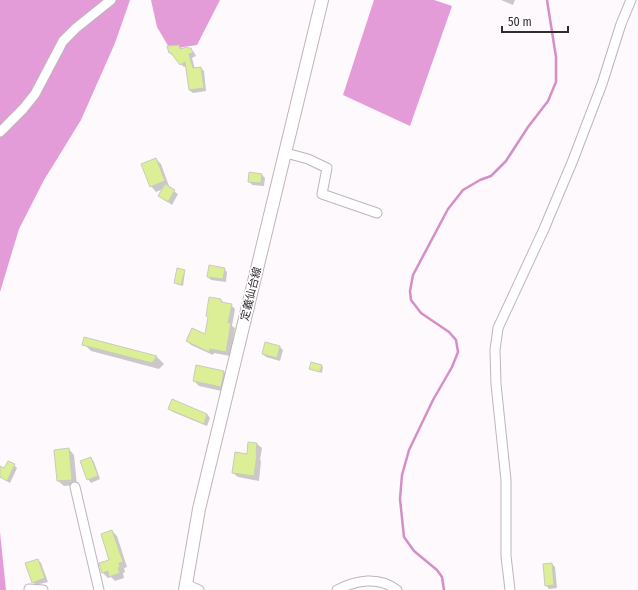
<svg xmlns="http://www.w3.org/2000/svg" width="638" height="590" font-family="'Fira Sans Condensed','Noto Sans JP',sans-serif">
<rect width="100%" height="100%" fill="#fef9fd"/>
<g fill="#e39cd7">
<path d="M0 0H130L115 43 81 120 44 180 19 229 0 292Z"/>
<path d="M151 0H220L197 45 170 49 157 27Z"/>
<path d="M374 0H434L452 6 410 126 343 95Z"/>
<path d="M0 532 6 590H0Z"/>
</g>
<g fill="#0003">
<path d="M501 0H515L513 5Z"/>
<path d="M179 46 182 49H190L194 52 196 56 192 58 195 69 201 68 204 71 206 91 193 93 189 90 186 66 184 67 170 53Z"/>
<path d="M156 159 161 164 169 186 168 187 178 194 172 205 159 196 163 189 156 192 151 186Z"/>
<path d="M262 175 265 178 264 186 252 185 249 181Z"/>
<path d="M224 269 227 272 226 282 211 280 208 277Z"/>
<path d="M184 270 185 272 183 286 177 284 175 283Z"/>
<path d="M221 300 224 303 231 305 235 309 232 326 235 328 230 356 214 353 213 355 191 345 187 341 206 335Z"/>
<path d="M85 338 157 357 164 364 159 369 91 351 84 344Z"/>
<path d="M280 347 283 350 280 361 266 357 263 354Z"/>
<path d="M197 366 224 372 229 377 226 392 199 386 194 381Z"/>
<path d="M321 366 323 367 322 373 310 369Z"/>
<path d="M170 408 207 414 210 418 207 426 173 412Z"/>
<path d="M257 444 262 448 260 460 261 461 259 481 238 477 233 473Z"/>
<path d="M69 449 74 455 77 485 64 486 58 481Z"/>
<path d="M91 458 94 462 100 479 91 483 88 479Z"/>
<path d="M14 465 17 468 10 483 0 477V467L5 470Z"/>
<path d="M112 531 117 536 127 567 124 568 125 572 123 573 124 578 115 581 111 577 108 578 103 573 111 560Z"/>
<path d="M38 560 41 563 48 582 36 585 33 582Z"/>
<path d="M552 564 555 567 557 588 549 589 546 585Z"/>
</g>
<g fill="none" stroke-linecap="round" stroke-linejoin="round">
<path stroke="#d48ec8" stroke-width="2.5" d="M444 590 442 577 437 570 414 551 404 537 400 499 402 475 409 450 433 400 452 367 458 352 456 340 449 332 421 313 411 300 410 291 413 275 448 209 463 190 480 180 491 176 506 161 528 127 548 101 556 82V57L547 0"/>
</g>
<g fill="#dcee96" stroke="#c9ccbe">
<path d="M179 45 180 49 187 47 188 48H191L193 53 189 54 193 68 201 67 204 88 189 90 185 62 180 65 171 53H169L167 46Z"/>
<path d="M156 158 165 181 150 187 141 164Z"/>
<path d="M249 172 262 174 261 183 248 182Z"/>
<path d="M165 184 175 190 168 202 158 196Z"/>
<path d="M209 265 225 268 223 279 207 277Z"/>
<path d="M177 268 185 270 181 285 174 283Z"/>
<path d="M209 297 221 299V302L232 304 228 323H231L226 352 210 349 209 352 186 341 192 328 205 334 208 317 206 316Z"/>
<path d="M84 337 157 356 152 363 82 345Z"/>
<path d="M265 342 280 346 277 358 262 354Z"/>
<path d="M311 362 322 365 320 372 309 369Z"/>
<path d="M196 365 224 371 221 387 193 381Z"/>
<path d="M172 399 207 414 204 424 168 409Z"/>
<path d="M248 442 257 443 256 455H257L254 476 232 473 235 452 247 454Z"/>
<path d="M69 448 72 480 57 481 54 450Z"/>
<path d="M91 457 98 476 87 480 80 461Z"/>
<path d="M8 461 15 464 7 481 0 477V466L4 468Z"/>
<path d="M112 530 123 562 119 563 120 567 118 568 120 573 109 577 108 571 102 573 99 563 109 560 101 534Z"/>
<path d="M38 559 45 578 32 583 25 563Z"/>
<path d="M552 563 554 585 545 586 543 564Z"/>
</g>
<g fill="none" stroke-linecap="round" stroke-linejoin="round">
<g stroke="#c0b3bd" stroke-width="11">
<g id="minor">
<path d="M0 132 23 109 35 94 63 41 76 28 111 0"/>
<path d="M286 153 308 159 327 168 322 194 377 213"/>
<path d="M75 487 99 590"/>
<path d="M185 584 199 590"/>
<path d="M29 589 43 590"/>
<path d="M337 590C356 580 379 576 397 590"/>
<path d="M510 590 506 556V480L496 384 495 350 498 328 544 229 573 160 602 84 621 24 631 0"/>
</g>
</g>
<g stroke="#c0b3bd" stroke-width="14">
<path id="major" d="M185 590 199 509 322 0"/>
</g>
<use href="#minor" stroke="#fff" stroke-width="9"/>
<use href="#major" stroke="#fff" stroke-width="12"/>
</g>
<g text-anchor="middle" dominant-baseline="central" stroke-width="3" stroke-linejoin="round" paint-order="stroke">
<g font-size="11" fill="#312c30" stroke="#fff">
<text transform="translate(251 294) rotate(-76)">定義仙台線</text>
</g>
</g>
<path d="M502 26v6h66v-6" fill="none" stroke="#312c30" stroke-width="2"/>
<text x="508" y="26" font-size="12" fill="#312c30" stroke="#ffffff" stroke-width="3" paint-order="stroke">50 m</text>
</svg>
